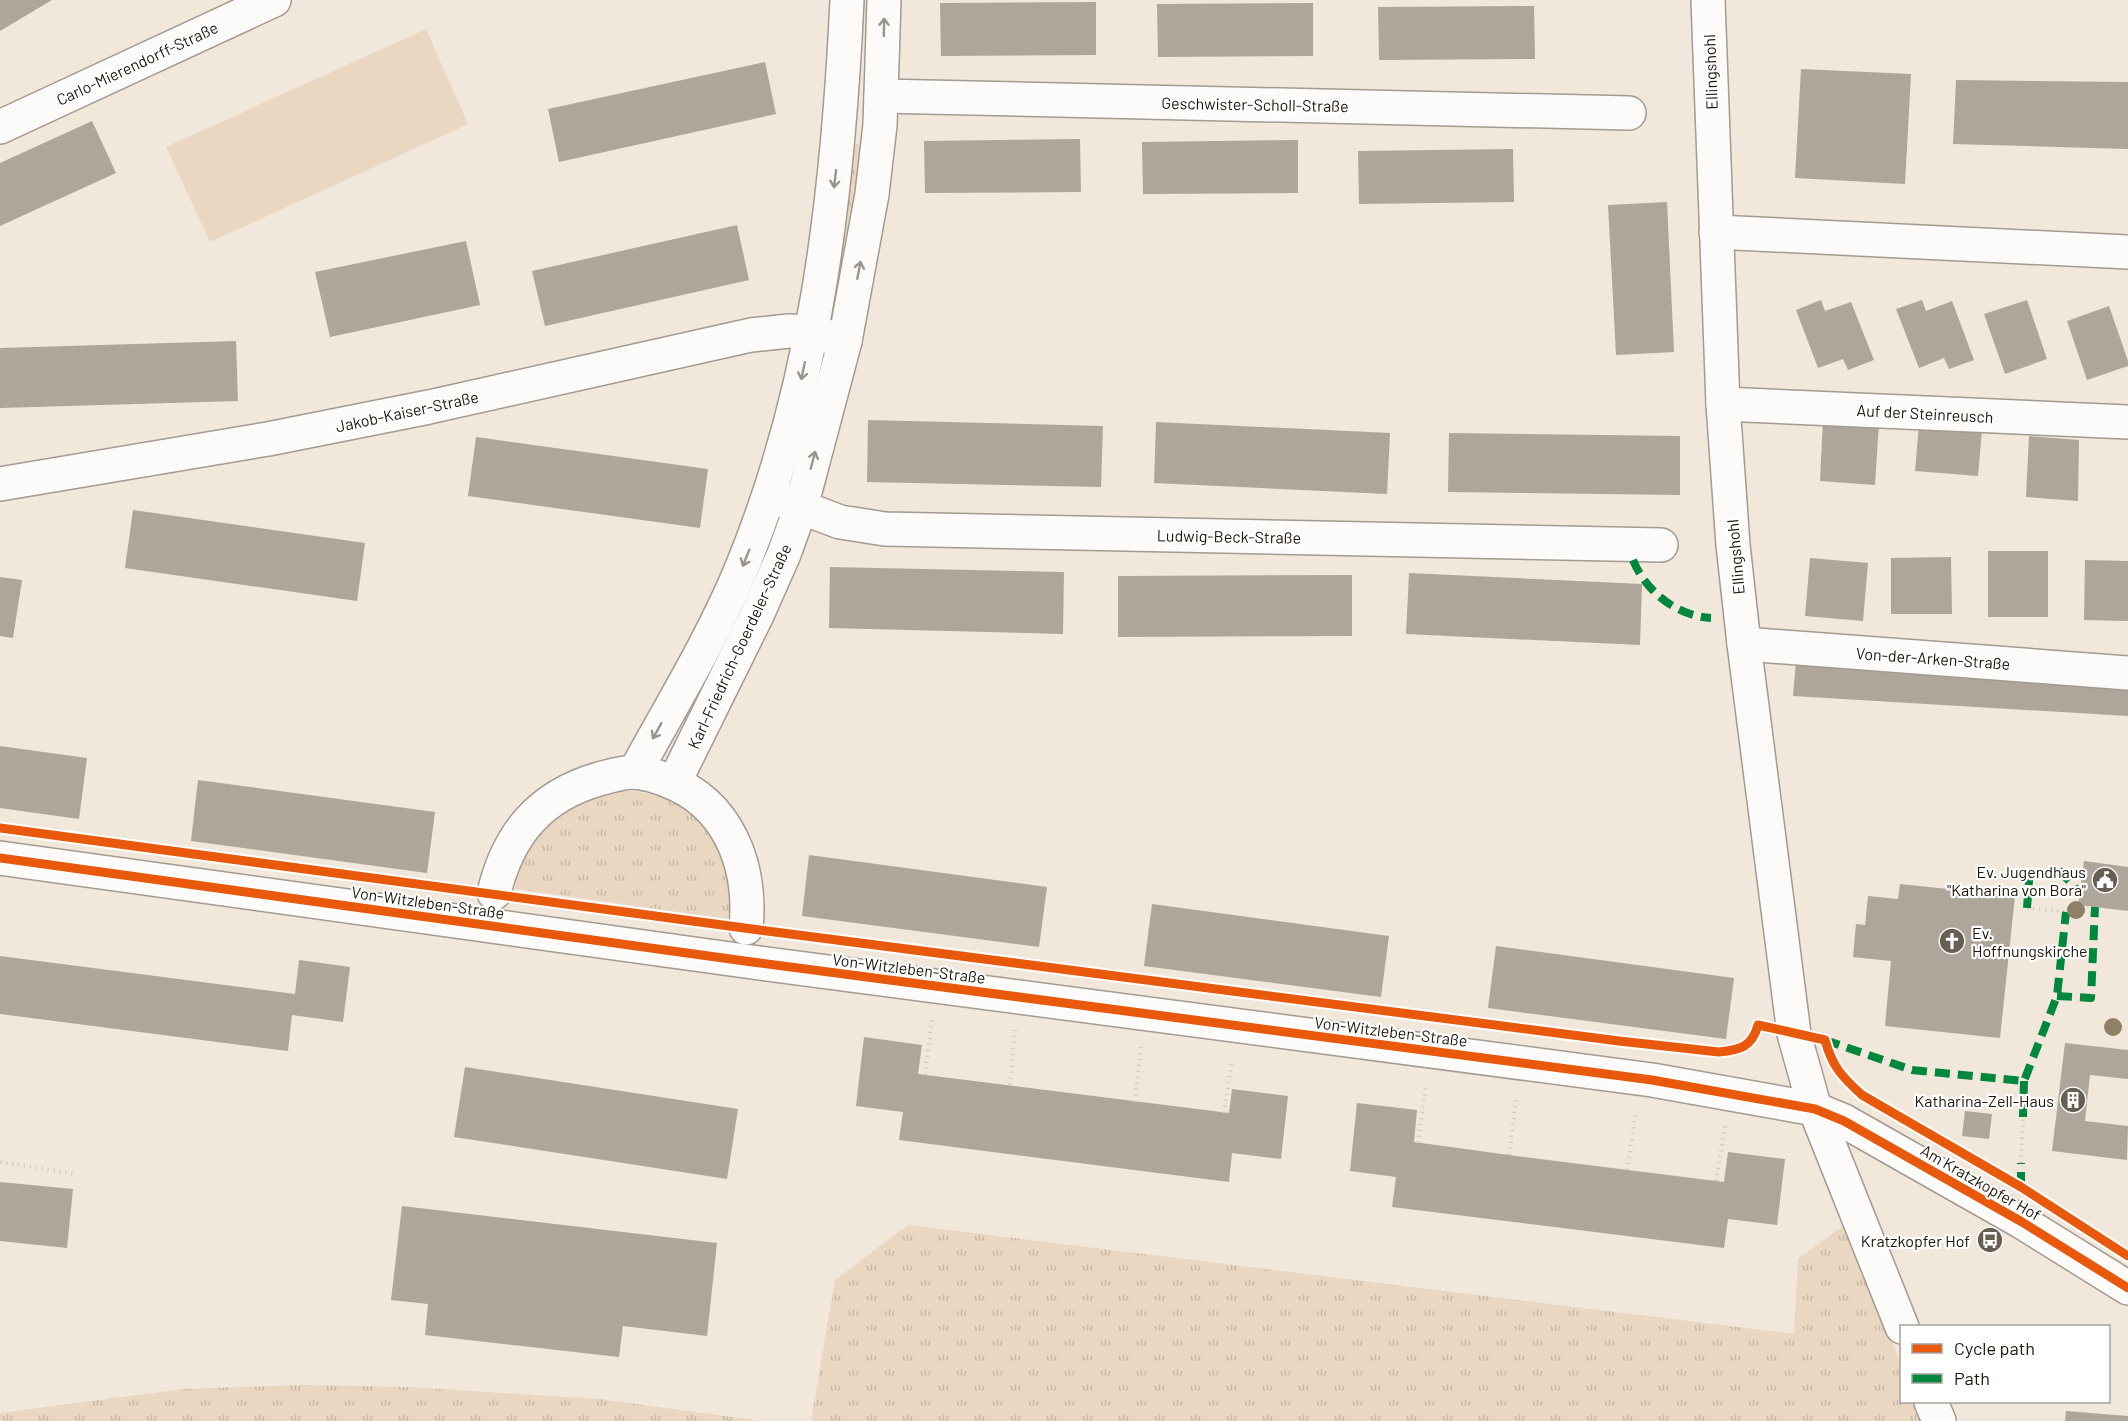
<svg xmlns="http://www.w3.org/2000/svg" width="2128" height="1421" font-family="Barlow,sans-serif">
<defs>
<pattern id="grass-tufts" width="24" height="20" patternUnits="userSpaceOnUse" patternTransform="scale(1.5)"><rect width="24" height="20" fill="#e9d7c2"/><path d="M3 7l-1-3M5 7V3M7 7l1-3M15 17l-1-3M17 17v-4M19 17l1-3" fill="none" stroke="#c7b8a5"/></pattern>
</defs>
<rect width="100%" height="100%" fill="#f2e7db"/>
<g fill="url(#grass-tufts)">
<path d="M850 144 863 145 841 302 826 298Z"/>
<path d="M632 791C642 793 654 794 664 797 700 811 728 852 730 891 731 900 729 910 728 919L516 889C516 883 515 876 517 870 524 839 568 801 599 794 610 792 621 792 632 791Z"/>
<path d="M1848 1222 1901 1365 1902 1402H1915L1922 1421H811L835 1280 908 1225 1794 1334 1798 1259Z"/>
<path d="M305 1385 408 1387 600 1399 761 1421H0V1413L183 1389Z"/>
</g>
<path fill="#e9d7c2" d="M426 29 468 124 210 242 166 147Z"/>
<g fill="#aea59b">
<path d="M0 0H52L0 31Z"/>
<path d="M1096 2V55L941 56 940 3Z"/>
<path d="M1313 3V56L1158 57 1157 4Z"/>
<path d="M1534 6 1535 59 1379 60 1378 7Z"/>
<path d="M765 62 776 114 559 162 548 109Z"/>
<path d="M1801 69 1911 74 1905 184 1795 178Z"/>
<path d="M1956 80 2128 82V149L1953 144Z"/>
<path d="M92 121 116 173 0 226V163Z"/>
<path d="M1080 139 1081 192 925 193 924 141Z"/>
<path d="M1298 140V193L1143 194 1142 142Z"/>
<path d="M1513 149 1514 202 1359 204 1358 151Z"/>
<path d="M1667 202 1674 352 1616 355 1608 205Z"/>
<path d="M737 225 749 280 545 326 532 271Z"/>
<path d="M466 241 480 305 330 337 315 272Z"/>
<path d="M1821 300 1825 311 1851 302 1874 360 1848 370 1843 359 1818 368 1796 310Z"/>
<path d="M1922 300 1926 311 1952 301 1974 360 1949 369 1944 358 1919 368 1896 309Z"/>
<path d="M2027 300 2047 359 2005 374 1984 314Z"/>
<path d="M2109 306 2128 361V366L2087 380 2067 321Z"/>
<path d="M236 341 238 401 0 408V348Z"/>
<path d="M868 420 1103 426 1101 487 867 482Z"/>
<path d="M1823 420 1879 423 1875 485 1820 481Z"/>
<path d="M1156 422 1390 433 1387 494 1154 483Z"/>
<path d="M1919 424 1982 430 1978 476 1915 471Z"/>
<path d="M1449 433 1680 436V495L1448 492Z"/>
<path d="M2029 436 2079 440 2078 501 2026 497Z"/>
<path d="M476 437 708 469 700 528 468 496Z"/>
<path d="M133 510 365 543 357 601 125 568Z"/>
<rect x="1988" y="551" width="60" height="66"/>
<path d="M1951 557 1952 614H1891V558Z"/>
<path d="M1810 558 1868 563 1863 621 1805 616Z"/>
<path d="M2085 560 2128 561V621L2084 620Z"/>
<path d="M830 567 1064 572 1063 634 829 628Z"/>
<path d="M1409 573 1642 584 1640 645 1406 634Z"/>
<path d="M1352 575V636L1118 637V576Z"/>
<path d="M0 577 22 580 13 638 0 636Z"/>
<path d="M1796 661 2128 681V716L1793 696Z"/>
<path d="M0 746 87 758 79 819 0 808Z"/>
<path d="M198 780 435 812 427 873 191 841Z"/>
<path d="M809 855 1047 887 1039 947 802 916Z"/>
<path d="M2084 861 2128 867V911L2078 905Z"/>
<path d="M1900 884 2015 896 2000 1038 1885 1026 1891 961 1853 957 1856 924 1865 925 1868 896 1898 899Z"/>
<path d="M1152 904 1389 936 1381 997 1144 966Z"/>
<path d="M1496 946 1734 978 1726 1039 1488 1008Z"/>
<path d="M0 956 295 994 299 960 350 967 343 1022 292 1015 288 1051 0 1014Z"/>
<path d="M864 1037 922 1045 918 1074 1229 1113 1232 1089 1288 1096 1281 1159 1232 1153 1229 1182 899 1140 903 1112 856 1106Z"/>
<path d="M2065 1043 2128 1050V1079L2090 1075 2085 1121 2128 1126 2127 1160 2052 1151Z"/>
<path d="M465 1067 738 1109 727 1179 454 1137Z"/>
<path d="M1357 1103 1417 1110 1414 1142 1509 1155 1724 1182 1728 1152 1785 1159 1777 1225 1728 1219 1724 1248 1392 1207 1396 1177 1350 1171Z"/>
<path d="M1965 1111 1992 1114 1989 1139 1962 1136Z"/>
<path d="M0 1182 73 1189 67 1248 0 1241Z"/>
<path d="M402 1206 717 1243 707 1336 623 1326 619 1357 425 1335 428 1304 391 1300Z"/>
<path d="M2066 1411 2128 1416V1421H2065Z"/>
</g>
<g fill="none" stroke-linecap="round" stroke-linejoin="round">
<g stroke="#a39a90" stroke-width="36">
<g id="minor">
<path d="M1708 0 1723 404 1733 545 1744 644 1794 1034 1815 1109 1902 1327"/>
<path d="M881 96 1629 113"/>
<path d="M0 127 274 0"/>
<path d="M1716 232 2128 252"/>
<path d="M1723 404 2128 422"/>
<path d="M0 484 268 439 429 407 751 335 789 331 811 332 845 341"/>
<path d="M769 495 840 522 885 529 1661 545"/>
<path d="M1744 644 2128 673"/>
<path d="M635 772C670 708 712 639 740 572 816 390 838 195 847 0"/>
<path d="M674 783 757 615 784 554 801 507 845 341 872 194 880 125 884 0"/>
<path d="M0 858 752 962 1652 1080 1815 1109 1844 1121 2022 1222 2128 1288"/>
<path d="M494 893C508 834 540 796 599 779 610 776 623 772 635 772 645 773 656 776 666 780 729 803 752 866 746 928"/>
<path d="M1931 1402 1939 1421"/>
</g>
</g>
<g stroke="#d3cfcc" stroke-width="4" stroke-dasharray="1.5 4.5" stroke-linecap="butt">
<path d="M2027 908 2066 912"/>
<path d="M925 1075 932 1019"/>
<path d="M1010 1085 1015 1030"/>
<path d="M1135 1102 1141 1046"/>
<path d="M1224 1113 1232 1060"/>
<path d="M1418 1143 1426 1084"/>
<path d="M1509 1155 1516 1098"/>
<path d="M0 1162 76 1174"/>
<path d="M2021 1163 2023 1117"/>
<path d="M1627 1170 1636 1111"/>
<path d="M1716 1181 1725 1126"/>
</g>
<use href="#minor" stroke="#fdfbfa" stroke-width="33"/>
<g stroke="#00873e" stroke-width="8" stroke-dasharray="15 8" stroke-linecap="butt">
<path d="M1633 560C1646 592 1677 616 1711 618"/>
<path d="M2059 870 2080 893"/>
<path d="M2027 908 2030 868"/>
<path d="M2057 996 2091 998 2095 907"/>
<path d="M1825 1040 1912 1070 2024 1081 2057 996 2066 912"/>
<path d="M2023 1117 2024 1081"/>
<path d="M2021 1187V1163"/>
</g>
<g stroke="#fff" stroke-width="13">
<g id="cycleway">
<path d="M0 828 767 931 1619 1041 1719 1052C1740 1050 1752 1047 1758 1025L1825 1040C1832 1066 1842 1077 1862 1095L2021 1187 2128 1256"/>
<path d="M0 858 752 962 1652 1080 1815 1109 1844 1121 2022 1222 2128 1288"/>
</g>
</g>
<use href="#cycleway" stroke="#e8590c" stroke-width="9"/>
</g>
<g fill="#918069">
<circle cx="2076" cy="910" r="9"/>
<circle cx="2113" cy="1027" r="9"/>
</g>
<defs><path id="oneway-shaft" d="M-6 0H5M1.5-3L5.5 0L1.5 3" fill="none" stroke-width="1.6" stroke-linecap="round" stroke-linejoin="round" transform="scale(1.5)"/></defs>
<g stroke="#99948e">
<use href="#oneway-shaft" transform="translate(884 27) rotate(-89)"/>
<use href="#oneway-shaft" transform="translate(835 179) rotate(97)"/>
<use href="#oneway-shaft" transform="translate(859 270) rotate(-79)"/>
<use href="#oneway-shaft" transform="translate(803 371) rotate(102)"/>
<use href="#oneway-shaft" transform="translate(813 460) rotate(-75)"/>
<use href="#oneway-shaft" transform="translate(746 558) rotate(112)"/>
<use href="#oneway-shaft" transform="translate(657 731) rotate(119)"/>
</g>
<defs>
<g id="civic-disc" transform="scale(1.35)"><circle r="9.5" fill="#685f54" stroke="#fff"/><path d="M-.6-6.5H3V-4.5H.6V-3L4-1V1h2V6H-6V1h2V-1L-.6-3ZM-1.2 2.5V6h2.4V2.5Z" fill="#fff"/></g>
<g id="church-disc" transform="scale(1.35)"><circle r="9.5" fill="#685f54" stroke="#fff"/><path d="M-1.2-6h2.4v3.5h3.3v2.4h-3.3V6h-2.4V-.1h-3.3v-2.4h3.3Z" fill="#fff"/></g>
<g id="building-disc" transform="scale(1.35)"><circle r="9.5" fill="#685f54" stroke="#fff"/><path d="M-4-6H4V6H1V3H-1V6H-4ZM-2.5-4.3h1.7v1.8h-1.7ZM.8-4.3h1.7v1.8H.8ZM-2.5-1h1.7V.8h-1.7ZM.8-1h1.7V.8H.8Z" fill="#fff"/></g>
<g id="bus-disc" transform="scale(1.35)"><circle r="9.5" fill="#685f54" stroke="#fff"/><path d="M-5-6H5V4H4V6H2V4H-2V6H-4V4H-5ZM-3.5-4V0h7V-4ZM-3.5 1.2v1.5H-2V1.2ZM2 1.2v1.5H3.5V1.2Z" fill="#fff"/></g>
</defs>
<g fill-rule="evenodd">
<use href="#civic-disc" x="2105" y="880"/>
<use href="#church-disc" x="1952" y="941"/>
<use href="#building-disc" x="2073" y="1100"/>
<use href="#bus-disc" x="1990" y="1240"/>
</g>
<g text-anchor="middle" dominant-baseline="central" stroke-width="4.5" stroke-linejoin="round" paint-order="stroke">
<g font-size="16" fill="#1e160b" stroke="#fff">
<text transform="translate(137 63) rotate(-25)">Carlo-Mierendorff-Straße</text>
<text transform="translate(1710 72) rotate(-92)">Ellingshohl</text>
<text transform="translate(1255 104) rotate(1)">Geschwister-Scholl-Straße</text>
<text transform="translate(407 411) rotate(-12)">Jakob-Kaiser-Straße</text>
<text transform="translate(1925 413) rotate(3)">Auf der Steinreusch</text>
<text transform="translate(1229 536) rotate(1)">Ludwig-Beck-Straße</text>
<text transform="translate(1735 557) rotate(-95)">Ellingshohl</text>
<text transform="translate(739 646) rotate(-65)">Karl-Friedrich-Goerdeler-Straße</text>
<text transform="translate(1933 658) rotate(4)">Von-der-Arken-Straße</text>
<text transform="translate(428 902) rotate(8)">Von-Witzleben-Straße</text>
<text transform="translate(909 968) rotate(7)">Von-Witzleben-Straße</text>
<text transform="translate(1391 1031) rotate(7)">Von-Witzleben-Straße</text>
<text transform="translate(1981 1182) rotate(30)">Am Kratzkopfer Hof</text>
</g>
<g font-size="16" fill="#1e160b" stroke="#fff" text-anchor="end">
<text x="2086" y="871">Ev. Jugendhaus<tspan x="2086" dy="18">"Katharina von Bora"</tspan></text>
<text x="1972" y="932" text-anchor="start">Ev.<tspan x="1972" dy="18">Hoffnungskirche</tspan></text>
<text x="2054" y="1100">Katharina-Zell-Haus</text>
<text x="1970" y="1240">Kratzkopfer Hof</text>
</g>
</g>
<rect x="1900" y="1325" width="210" height="78" fill="#ffffff" stroke="#a5a29d" stroke-width="1.5"/>
<rect x="1912" y="1344" width="30" height="9" fill="#e8590c" stroke="#a5a29d" stroke-width="1.5"/>
<text x="1954" y="1355" font-size="18" fill="#1e160b">Cycle path</text>
<rect x="1912" y="1374" width="30" height="9" fill="#00873e" stroke="#a5a29d" stroke-width="1.5"/>
<text x="1954" y="1385" font-size="18" fill="#1e160b">Path</text>
</svg>
